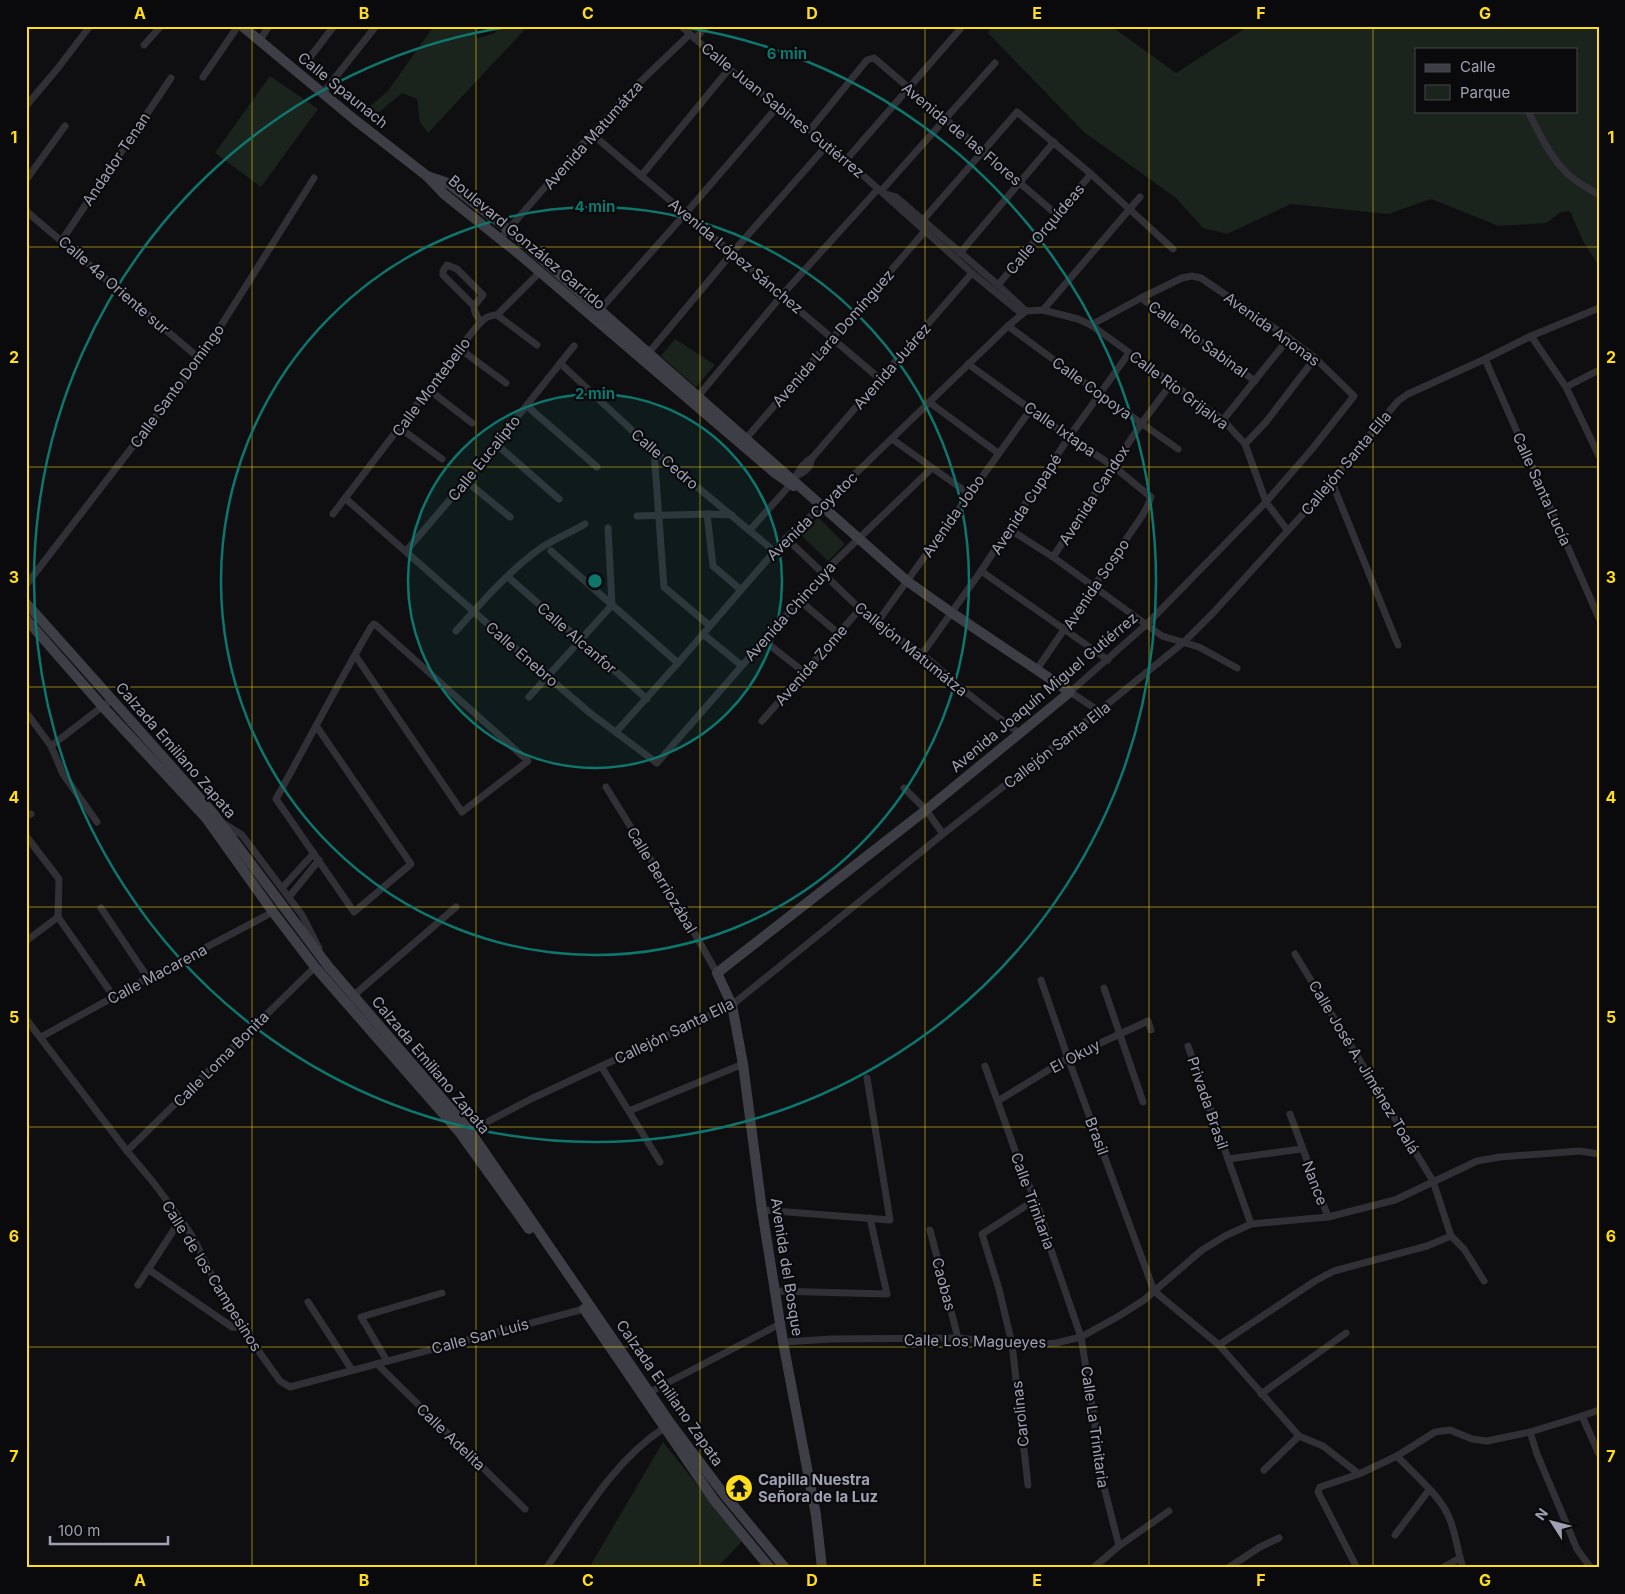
<svg xmlns="http://www.w3.org/2000/svg" width="1625" height="1594" font-family="Inter,sans-serif">
<rect width="100%" height="100%" fill="#0f0f11"/>
<g fill="#1b231d" fill-rule="evenodd">
<path d="M434 26H479L475 39 495 33 501 26H528L428 133 420 122 417 99 402 93 370 120 361 114 387 92Z"/>
<path d="M992 26H1111L1176 73 1249 26H1599V266L1583 241 1570 211 1561 212 1546 223 1499 226 1431 199 1388 214 1291 204 1227 234 1203 228 1176 198 1084 132 988 33ZM1416 49H1576V111H1416Z"/>
<path d="M270 76 318 109 261 187 215 153Z"/>
<path d="M675 339 715 365 696 387 661 356Z"/>
<path d="M818 517 845 544 828 561 801 535Z"/>
<path d="M663 1442 742 1541 717 1568H589Z"/>
</g>
<g fill="none" stroke-linecap="round" stroke-linejoin="round">
<g stroke="#303036" stroke-width="7">
<path d="M681 26 729 69 828 144 972 273 1022 314"/>
<path d="M695 39 706 26"/>
<path d="M259 41 269 26"/>
<path d="M144 45 161 26"/>
<path d="M307 61 334 26"/>
<path d="M203 77 238 26"/>
<path d="M323 93 376 26"/>
<path d="M26 106 58 68 90 26"/>
<path d="M1528 111C1540 135 1553 164 1575 180 1582 185 1591 190 1599 195"/>
<path d="M810 130 867 60 874 58 1056 214"/>
<path d="M592 134 880 379"/>
<path d="M846 160 961 28"/>
<path d="M641 176 729 69"/>
<path d="M26 180 65 126"/>
<path d="M881 191 995 63"/>
<path d="M885 194 896 197 998 285 1026 311"/>
<path d="M26 211 200 359"/>
<path d="M923 220 1017 112 1091 174 1173 249"/>
<path d="M500 239 585 141 639 83 690 34"/>
<path d="M62 240 171 78"/>
<path d="M960 253 1054 142"/>
<path d="M998 285 1091 174"/>
<path d="M1141 298 1255 381"/>
<path d="M474 306 483 295 457 269 447 265 443 271V275L474 306C474 313 477 316 481 322"/>
<path d="M1043 310 1140 197"/>
<path d="M597 313 686 213 778 106"/>
<path d="M497 315 537 345"/>
<path d="M1091 325 1141 298 1182 278 1192 276 1201 278 1289 338 1315 358 1354 396 1313 448 1266 502 1147 624 1070 692 1099 711"/>
<path d="M1008 326 1100 394 1178 449"/>
<path d="M1531 336 1566 387 1599 456"/>
<path d="M460 349 506 383"/>
<path d="M646 356 732 253 828 144"/>
<path d="M1485 359 1599 618"/>
<path d="M560 363 654 451 774 551"/>
<path d="M968 364 1069 437 1113 466 1151 497 1149 503 1142 516 1037 669"/>
<path d="M1566 387 1599 370"/>
<path d="M428 389 472 423"/>
<path d="M695 400 782 295 878 189"/>
<path d="M929 402 998 453"/>
<path d="M527 406 597 467"/>
<path d="M1223 420 1289 338"/>
<path d="M400 428 442 459"/>
<path d="M892 439 969 494"/>
<path d="M743 442 925 231"/>
<path d="M496 444 559 499"/>
<path d="M1245 444 1266 422 1315 358"/>
<path d="M654 451 664 587 710 626"/>
<path d="M798 475C807 471 810 467 812 458"/>
<path d="M1331 480 1398 645"/>
<path d="M466 481 510 517"/>
<path d="M345 498 548 677 590 713 657 763 823 573 932 468"/>
<path d="M333 514 473 331C480 323 485 315 497 315L540 272"/>
<path d="M707 514 713 566 741 590"/>
<path d="M637 516 707 514 732 515"/>
<path d="M1009 529 1053 557 1162 636 1199 647 1237 668"/>
<path d="M750 530C763 515 777 500 790 485 798 475 800 464 812 458L972 273"/>
<path d="M786 538 876 624 922 654 967 693 1020 734"/>
<path d="M406 551 466 481 574 346"/>
<path d="M551 551 678 663"/>
<path d="M1053 557 1141 424 1171 384"/>
<path d="M981 571 1108 660"/>
<path d="M508 577 647 699"/>
<path d="M26 585 200 359 314 178"/>
<path d="M799 600 838 633"/>
<path d="M876 624 1031 409"/>
<path d="M456 631C481 603 508 572 538 550 552 540 570 533 585 524"/>
<path d="M703 634 741 665"/>
<path d="M763 640 804 672"/>
<path d="M922 654 981 571 1069 437 1129 353"/>
<path d="M529 697 612 605 608 528"/>
<path d="M26 719 29 716 51 746 63 774 97 822"/>
<path d="M762 721 860 609"/>
<path d="M317 727 411 864 354 912 276 799C308 742 338 683 371 627L374 624 377 626 528 761 462 812 355 655"/>
<path d="M616 732 678 663 786 538 822 506 1008 326 1026 311 1043 310 1078 319 1091 325 1223 420 1245 444 1266 502 1288 531"/>
<path d="M51 746 112 699"/>
<path d="M606 787 674 897 717 973"/>
<path d="M904 788 926 810 943 834"/>
<path d="M26 816 31 814"/>
<path d="M223 823 242 835 302 915 319 948"/>
<path d="M26 836 59 879 58 917 114 997"/>
<path d="M282 888 314 853"/>
<path d="M289 897 319 860"/>
<path d="M101 908 148 978"/>
<path d="M26 941 58 917"/>
<path d="M1295 954 1433 1181 1451 1236 1464 1249 1484 1281"/>
<path d="M1041 980 1068 1058 1154 1291 1219 1345 1299 1436 1323 1446 1359 1474 1397 1456 1435 1432 1450 1430 1472 1439 1487 1441 1530 1432 1582 1416 1599 1410"/>
<path d="M1104 988 1143 1102"/>
<path d="M353 996 456 907"/>
<path d="M26 1019 127 1151 153 1182 182 1221 194 1239 217 1286 242 1328 280 1381 290 1387 584 1309"/>
<path d="M41 1037 148 978 273 912"/>
<path d="M1188 1046 1251 1224"/>
<path d="M601 1066 660 1162"/>
<path d="M985 1066 1016 1153 1042 1217 1051 1250 1081 1337 1095 1423 1097 1459 1119 1546"/>
<path d="M998 1101 1068 1058 1148 1021 1151 1030"/>
<path d="M629 1111 743 1064"/>
<path d="M1290 1114 1328 1217"/>
<path d="M470 1131 531 1099 732 1005 943 834 1099 711 1184 642 1213 613 1313 503 1398 401 1408 394 1485 359 1531 336 1599 308"/>
<path d="M127 1151 315 967"/>
<path d="M1228 1159 1301 1149"/>
<path d="M762 1210 890 1220 867 1078"/>
<path d="M930 1230 958 1338"/>
<path d="M148 1269 232 1327 242 1328"/>
<path d="M138 1285 177 1225 182 1221"/>
<path d="M775 1291 887 1294 870 1218"/>
<path d="M308 1302 352 1370"/>
<path d="M783 1342 832 1339 958 1338 1027 1345 1056 1343 1081 1337 1119 1316 1144 1300 1202 1250 1225 1236 1251 1224 1328 1217 1395 1200 1477 1161 1500 1157 1580 1151 1599 1154"/>
<path d="M1219 1345 1315 1281 1334 1271 1427 1246 1451 1236"/>
<path d="M387 1361 361 1317 442 1293"/>
<path d="M377 1364 525 1509"/>
<path d="M650 1392 780 1324"/>
<path d="M1261 1394 1346 1333"/>
<path d="M1582 1416 1599 1454"/>
<path d="M1530 1432 1537 1454 1577 1549 1591 1568"/>
<path d="M1397 1456C1412 1472 1439 1495 1448 1515 1456 1532 1457 1550 1463 1568"/>
<path d="M1264 1470 1299 1436"/>
<path d="M1028 1485 1012 1344 999 1289 982 1234 1035 1200"/>
<path d="M1395 1535 1429 1490"/>
<path d="M547 1567C581 1519 613 1461 664 1428"/>
<path d="M1093 1568 1119 1546 1169 1511"/>
<path d="M1228 1568 1260 1547 1279 1538"/>
<path d="M1357 1568 1318 1492 1320 1487 1359 1474"/>
<path d="M1442 1568 1460 1558"/>
</g>
<g stroke="#3e3e46" stroke-width="10">
<path d="M242 26 355 120 427 176 444 194 519 254 775 473 794 486"/>
<path d="M427 176 448 183 509 230 907 581 952 613 1070 692 926 810 717 973 732 1005 743 1064 762 1210 783 1342 816 1515 822 1568"/>
<path d="M26 603 213 813 328 966 470 1131 671 1424 723 1493 785 1568"/>
<path d="M26 619 103 707 206 818 273 912 315 967 460 1133 529 1229"/>
<path d="M584 1309 714 1500 770 1568"/>
</g>
</g>
<path fill="none" stroke="#ffde19" stroke-width="1" stroke-opacity="0.55" d="M252 26V1568M476 26V1568M700 26V1568M925 26V1568M1149 26V1568M1373 26V1568M26 247H1599M26 467H1599M26 687H1599M26 907H1599M26 1127H1599M26 1347H1599"/>
<circle cx="595" cy="581" r="187" fill="#0f766e" fill-opacity=".12"/>
<g fill="none" stroke="#0f766e" stroke-width="2.5">
<circle cx="595" cy="581" r="187"/>
<circle cx="595" cy="581" r="374"/>
<path d="M683 27A561 561 0 1 1 507 27"/>
</g>
<defs>
<g id="temple-disc" transform="scale(1.4375)"><circle r="9.5" fill="#ffde19" stroke="#0a0a0c"/><path d="M0-6L5-2H3V0L6.5 2.5H4V6H1.5V3h-3V6H-4V2.5H-6.5L-3 0V-2H-5Z" fill="#111"/></g>
</defs>
<g fill-rule="evenodd">
<use href="#temple-disc" x="739" y="1488"/>
</g>
<g text-anchor="middle" dominant-baseline="central" stroke-width="4.5" stroke-linejoin="round" paint-order="stroke">
<g font-size="15" fill="#9fa1b3" stroke="#0a0a0c">
<text transform="translate(343 90) rotate(39)">Calle Spaunach</text>
<text transform="translate(783 110) rotate(39)">Calle Juan Sabines Gutiérrez</text>
<text transform="translate(962 134) rotate(40)">Avenida de las Flores</text>
<text transform="translate(593 135) rotate(-48)">Avenida Matumátza</text>
<text transform="translate(116 159) rotate(-56)">Andador Tenan</text>
<text transform="translate(1045 229) rotate(-50)">Calle Orquídeas</text>
<text transform="translate(527 242) rotate(40)">Boulevard González Garrido</text>
<text transform="translate(736 256) rotate(40)">Avenida López Sánchez</text>
<text transform="translate(114 285) rotate(41)">Calle 4a Oriente sur</text>
<text transform="translate(1272 329) rotate(36)">Avenida Anonas</text>
<text transform="translate(833 338) rotate(-49)">Avenida Lara Domínguez</text>
<text transform="translate(1198 339) rotate(36)">Calle Río Sabinal</text>
<text transform="translate(892 366) rotate(-49)">Avenida Juárez</text>
<text transform="translate(177 386) rotate(-54)">Calle Santo Domingo</text>
<text transform="translate(431 387) rotate(-53)">Calle Montebello</text>
<text transform="translate(1092 388) rotate(36)">Calle Copoya</text>
<text transform="translate(1179 390) rotate(37)">Calle Río Grijalva</text>
<text transform="translate(1060 429) rotate(35)">Calle Ixtapa</text>
<text transform="translate(484 458) rotate(-51)">Calle Eucalipto</text>
<text transform="translate(665 459) rotate(41)">Calle Cedro</text>
<text transform="translate(1346 463) rotate(-50)">Callejón Santa Ella</text>
<text transform="translate(1542 489) rotate(66)">Calle Santa Lucía</text>
<text transform="translate(1094 495) rotate(-57)">Avenida Candox</text>
<text transform="translate(1026 504) rotate(-57)">Avenida Cupapé</text>
<text transform="translate(812 516) rotate(-44)">Avenida Coyatoc</text>
<text transform="translate(953 516) rotate(-55)">Avenida Jobo</text>
<text transform="translate(1096 584) rotate(-56)">Avenida Sospo</text>
<text transform="translate(790 611) rotate(-48)">Avenida Chincuya</text>
<text transform="translate(577 638) rotate(41)">Calle Alcanfor</text>
<text transform="translate(911 649) rotate(39)">Callejón Matumátza</text>
<text transform="translate(522 654) rotate(41)">Calle Enebro</text>
<text transform="translate(811 665) rotate(-49)">Avenida Zome</text>
<text transform="translate(1044 692) rotate(-40)">Avenida Joaquín Miguel Gutiérrez</text>
<text transform="translate(1057 745) rotate(-38)">Callejón Santa Ella</text>
<text transform="translate(176 750) rotate(49)">Calzada Emiliano Zapata</text>
<text transform="translate(662 880) rotate(59)">Calle Berriozábal</text>
<text transform="translate(157 974) rotate(-28)">Calle Macarena</text>
<text transform="translate(674 1031) rotate(-26)">Callejón Santa Ella</text>
<text transform="translate(1075 1056) rotate(-28)">El Okuy</text>
<text transform="translate(221 1059) rotate(-45)">Calle Loma Bonita</text>
<text transform="translate(431 1065) rotate(50)">Calzada Emiliano Zapata</text>
<text transform="translate(1364 1067) rotate(59)">Calle José A. Jiménez Toalá</text>
<text transform="translate(1208 1103) rotate(71)">Privada Brasil</text>
<text transform="translate(1097 1136) rotate(69)">Brasil</text>
<text transform="translate(1315 1183) rotate(69)">Nance</text>
<text transform="translate(1033 1201) rotate(70)">Calle Trinitaria</text>
<text transform="translate(787 1267) rotate(81)">Avenida del Bosque</text>
<text transform="translate(212 1276) rotate(58)">Calle de los Campesinos</text>
<text transform="translate(944 1284) rotate(75)">Caobas</text>
<text transform="translate(480 1336) rotate(-15)">Calle San Luís</text>
<text transform="translate(975 1341) rotate(1)">Calle Los Magueyes</text>
<text transform="translate(670 1393) rotate(55)">Calzada Emiliano Zapata</text>
<text transform="translate(1020 1414) rotate(-96)">Carolinas</text>
<text transform="translate(1095 1427) rotate(82)">Calle La Trinitaria</text>
<text transform="translate(451 1437) rotate(44)">Calle Adelita</text>
</g>
<g font-size="15" font-weight="bold" fill="#9fa1b3" stroke="#0a0a0c" text-anchor="start">
<text x="758" y="1479">Capilla Nuestra<tspan x="758" dy="17">Señora de la Luz</tspan></text>
</g>
</g>
<circle cx="595" cy="581" r="8" fill="#0f766e" stroke="#0a0a0c" stroke-width="2.5"/>
<g font-size="15" text-anchor="middle" font-weight="bold" fill="#0f766e" stroke="#0a0a0c" stroke-width="4.5" stroke-linejoin="round" paint-order="stroke">
<text x="787" y="59">6 min</text>
<text x="595" y="212">4 min</text>
<text x="595" y="399">2 min</text>
</g>
<rect width="1625" height="1594" fill="none" stroke="#0a0a0c" stroke-width="55"/>
<rect x="1415" y="48" width="162" height="65" fill="#0a0a0c" stroke="#46464f"/>
<rect x="1425" y="64" width="25" height="8" fill="#3e3e46" stroke="#46464f"/>
<text x="1460" y="72" font-size="15" fill="#9fa1b3">Calle</text>
<rect x="1425" y="85" width="25" height="15" fill="#1b231d" stroke="#46464f"/>
<text x="1460" y="98" font-size="15" fill="#9fa1b3">Parque</text>
<g transform="translate(1552 1522) rotate(306)" stroke="#0a0a0c" stroke-width="4" paint-order="stroke">
<path d="M0-4L9 19L0 12L-9 19Z" fill="#9fa1b3"/>
<text y="-8" font-size="14" font-weight="bold" text-anchor="middle" fill="#9fa1b3">N</text>
</g>
<path d="M50 1536v8h118v-8" fill="none" stroke="#9fa1b3" stroke-width="2.5"/>
<text x="58" y="1536" font-size="15" fill="#9fa1b3" stroke="#0a0a0c" stroke-width="4" paint-order="stroke">100 m</text>
<rect x="28" y="28" width="1570" height="1538" fill="none" stroke="#ffde19" stroke-width="2"/>
<g font-size="16" text-anchor="middle" font-weight="bold" fill="#ffde19">
<text x="140" y="19">A</text>
<text x="364" y="19">B</text>
<text x="588" y="19">C</text>
<text x="812" y="19">D</text>
<text x="1037" y="19">E</text>
<text x="1261" y="19">F</text>
<text x="1485" y="19">G</text>
<text x="14" y="143">1</text>
<text x="1611" y="143">1</text>
<text x="14" y="363">2</text>
<text x="1611" y="363">2</text>
<text x="14" y="583">3</text>
<text x="1611" y="583">3</text>
<text x="14" y="803">4</text>
<text x="1611" y="803">4</text>
<text x="14" y="1023">5</text>
<text x="1611" y="1023">5</text>
<text x="14" y="1242">6</text>
<text x="1611" y="1242">6</text>
<text x="14" y="1462">7</text>
<text x="1611" y="1462">7</text>
<text x="140" y="1586">A</text>
<text x="364" y="1586">B</text>
<text x="588" y="1586">C</text>
<text x="812" y="1586">D</text>
<text x="1037" y="1586">E</text>
<text x="1261" y="1586">F</text>
<text x="1485" y="1586">G</text>
</g>
</svg>
